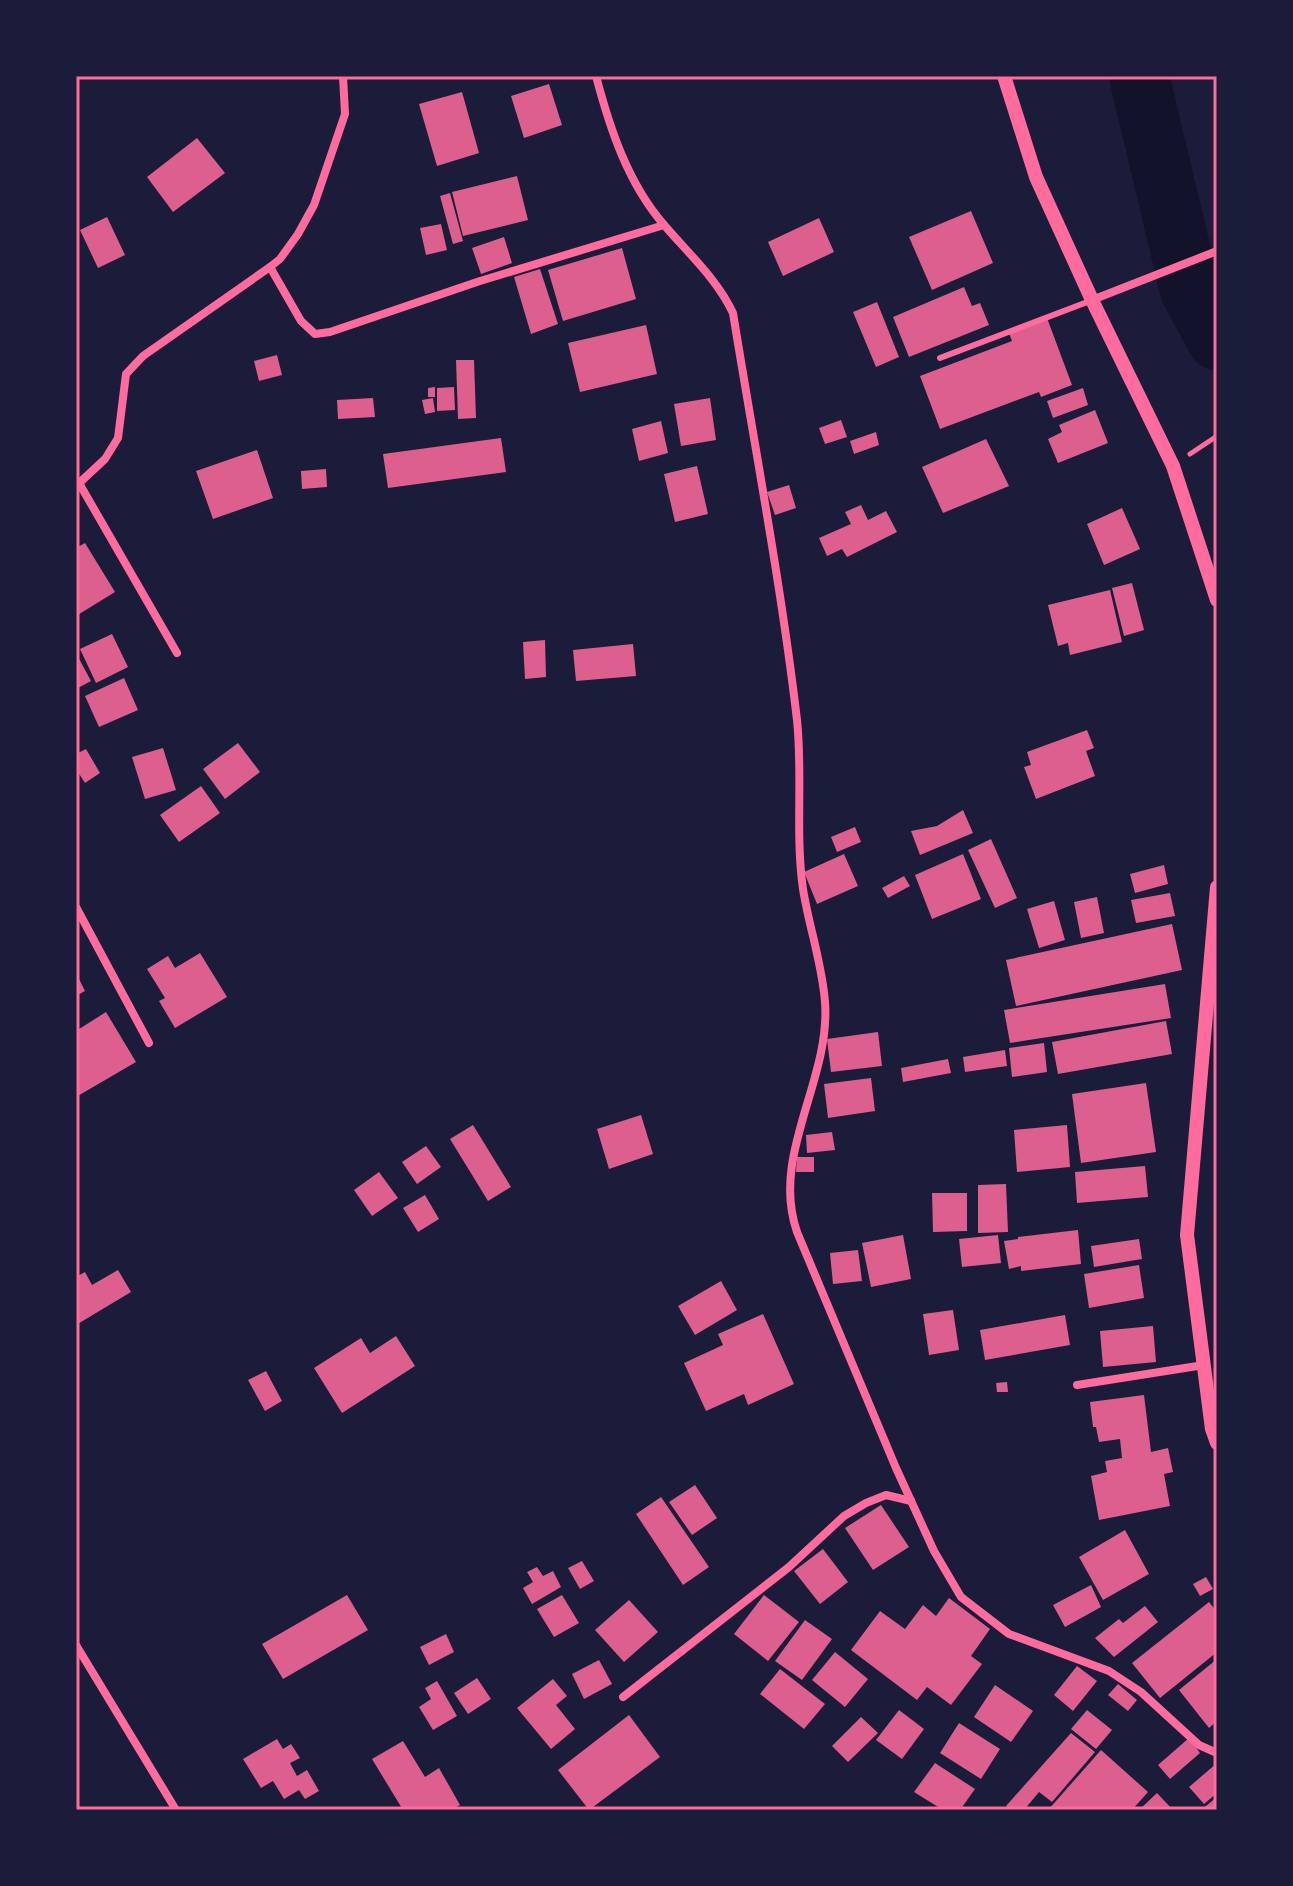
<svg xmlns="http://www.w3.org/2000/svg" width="1293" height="1886" font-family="Georgia,serif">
<rect width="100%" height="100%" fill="#1b1b3a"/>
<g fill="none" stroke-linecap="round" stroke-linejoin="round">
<path stroke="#12122b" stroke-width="60" d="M1139 76 1190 290 1217 340"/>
</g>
<g fill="#dd5f8e">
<path d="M549 84 562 125 524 138 511 96Z"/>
<path d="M462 92 479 153 437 166 419 104Z"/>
<path d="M197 138 225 173 173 212 147 177Z"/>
<path d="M517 176 528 220 463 236 452 192Z"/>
<path d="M450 193 463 241 453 244 440 196Z"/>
<path d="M971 211 993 263 932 290 909 237Z"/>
<path d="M107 217 125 255 98 268 80 230Z"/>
<path d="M819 218 834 252 783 276 768 242Z"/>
<path d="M441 224 447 250 426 255 420 228Z"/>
<path d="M504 237 512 263 481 274 472 248Z"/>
<path d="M622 248 636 299 563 321 548 270Z"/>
<path d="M540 269 558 324 531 334 514 277Z"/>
<path d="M964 287 972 306 980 303 989 325 909 357 893 317Z"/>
<path d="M877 302 899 357 876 367 853 312Z"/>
<path d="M1047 318 1072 385 1041 397 1039 392 940 429 920 376 1012 341 1009 333Z"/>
<path d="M646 325 657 374 580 392 568 343Z"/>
<path d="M277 355 282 375 259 381 254 361Z"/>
<path d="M456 360H474L476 418 458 419Z"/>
<path d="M435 387V397H428V388Z"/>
<path d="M454 387 455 410 437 411V388Z"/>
<path d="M1083 388 1088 405 1053 418 1047 401Z"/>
<path d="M373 398 375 417 338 419 337 400Z"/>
<path d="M433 398 435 412 425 414 422 400Z"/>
<path d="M710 398 716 440 681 446 674 404Z"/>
<path d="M1095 410 1108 443 1058 463 1048 439 1062 432 1059 425Z"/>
<path d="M841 420 847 437 825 444 819 428Z"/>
<path d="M661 421 668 453 639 461 632 429Z"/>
<path d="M876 432 879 445 854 454 850 441Z"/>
<path d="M501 438 506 472 388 488 383 454Z"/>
<path d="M986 439 1009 486 943 513 922 467Z"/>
<path d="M257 450 273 498 213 519 196 471Z"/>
<path d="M697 466 708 514 675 522 664 474Z"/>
<path d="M326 469 327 487 302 489 301 471Z"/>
<path d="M789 485 796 508 775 515 767 492Z"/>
<path d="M861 505 868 520 886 511 897 532 847 557 842 549 827 556 819 538 851 524 845 512Z"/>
<path d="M1122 508 1140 549 1104 565 1087 524Z"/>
<path d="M85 543 115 592 76 616V548Z"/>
<path d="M1132 583 1144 630 1124 636 1112 588Z"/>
<path d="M1110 590 1122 642 1070 655 1068 643 1058 646 1048 605Z"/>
<path d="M112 634 128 667 96 683 80 649Z"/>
<path d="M545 640 546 677 525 679 523 642Z"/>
<path d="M633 644 636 676 576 681 573 650Z"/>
<path d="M76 653 91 681 76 689Z"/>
<path d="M124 678 138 710 99 727 85 696Z"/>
<path d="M1087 730 1094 748 1086 751 1095 776 1036 799 1024 767 1031 765 1027 752Z"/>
<path d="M238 743 260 772 225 799 203 769Z"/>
<path d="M163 748 176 790 145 799 132 757Z"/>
<path d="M86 749 100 773 85 783 76 769V754Z"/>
<path d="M201 786 220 813 179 842 160 815Z"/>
<path d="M963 810 973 833 920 855 911 831 937 826Z"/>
<path d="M855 827 861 842 837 852 831 837Z"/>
<path d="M991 839 1017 898 995 908 968 850Z"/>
<path d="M844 854 858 886 817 904 804 872Z"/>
<path d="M963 854 981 899 932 919 915 875Z"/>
<path d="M1164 865 1168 884 1135 893 1130 874Z"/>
<path d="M904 876 910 886 888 898 882 888Z"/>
<path d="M1170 893 1175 916 1136 923 1131 900Z"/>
<path d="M1097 897 1104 933 1081 938 1074 902Z"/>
<path d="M1054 901 1065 940 1039 948 1027 909Z"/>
<path d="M1172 924 1182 970 1016 1006 1006 960Z"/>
<path d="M200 953 227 997 175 1028 159 1001 165 998 147 969 168 956 175 968Z"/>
<path d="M76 973 85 991 76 996Z"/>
<path d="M1165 984 1171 1018 1010 1043 1004 1010Z"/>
<path d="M106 1012 136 1062 76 1097V1031Z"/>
<path d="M1166 1021 1172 1054 1058 1074 1052 1042Z"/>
<path d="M878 1032 882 1066 831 1072 827 1039Z"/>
<path d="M1044 1043 1047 1072 1012 1077 1009 1048Z"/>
<path d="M1005 1050 1007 1066 965 1072 963 1057Z"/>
<path d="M948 1059 951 1073 903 1082 901 1068Z"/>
<path d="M871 1078 875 1111 828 1118 824 1084Z"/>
<path d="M1146 1083 1156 1152 1081 1163 1072 1094Z"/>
<path d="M641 1115 653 1154 609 1169 597 1129Z"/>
<path d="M473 1125 511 1187 488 1201 450 1139Z"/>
<path d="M1067 1125 1070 1167 1017 1172 1014 1130Z"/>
<path d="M832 1132 835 1150 807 1153 806 1135Z"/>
<path d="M426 1146 441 1167 417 1184 402 1162Z"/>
<path d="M797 1157H814V1172H796Z"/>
<path d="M1145 1166 1148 1197 1077 1203 1075 1172Z"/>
<path d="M379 1172 398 1198 372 1216 354 1190Z"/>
<path d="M1006 1184 1008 1232 978 1233V1185Z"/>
<path d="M932 1193H967V1231L933 1232Z"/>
<path d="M425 1195 439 1219 418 1232 403 1208Z"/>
<path d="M1078 1230 1081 1264 1021 1271V1266L1009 1269 1004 1241 1018 1239V1237Z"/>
<path d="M903 1235 911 1279 871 1287 862 1243Z"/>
<path d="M998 1235 1001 1263 962 1267 959 1239Z"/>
<path d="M1139 1239 1142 1259 1094 1267 1091 1246Z"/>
<path d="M858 1250 862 1281 833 1284 830 1253Z"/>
<path d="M1139 1265 1144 1298 1089 1308 1084 1274Z"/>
<path d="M118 1270 131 1292 76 1325V1277L85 1272 92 1285Z"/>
<path d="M721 1281 737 1310 695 1335 678 1306Z"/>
<path d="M953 1310 959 1350 929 1355 923 1314Z"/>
<path d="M763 1314 794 1384 748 1405 744 1394 706 1411 684 1363 723 1345 718 1334Z"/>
<path d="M1065 1315 1070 1345 985 1360 980 1330Z"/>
<path d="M1153 1326 1156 1362 1103 1367 1100 1331Z"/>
<path d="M396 1336 415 1366 342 1413 314 1368 361 1338 370 1353Z"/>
<path d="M266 1371 282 1401 265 1411 248 1380Z"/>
<path d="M1007 1382 1008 1392H997L996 1383Z"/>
<path d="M1144 1395 1151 1452 1168 1448 1173 1472 1164 1474 1170 1506 1099 1520 1091 1476 1107 1472 1105 1461 1122 1458 1120 1439 1099 1442 1096 1427H1093L1090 1402Z"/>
<path d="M695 1485 717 1518 692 1535 669 1502Z"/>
<path d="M661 1497 709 1567 683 1585 636 1514Z"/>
<path d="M881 1505 909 1547 873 1570 845 1528Z"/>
<path d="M1125 1530 1149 1574 1103 1600 1079 1557Z"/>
<path d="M823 1549 848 1582 820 1604 794 1571Z"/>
<path d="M582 1561 594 1581 580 1589 568 1568Z"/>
<path d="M537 1567 543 1576 553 1571 561 1587 532 1604 523 1588 533 1582 527 1572Z"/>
<path d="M1206 1577 1213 1589 1200 1596 1193 1584Z"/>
<path d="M1091 1585 1101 1607 1065 1627 1053 1605Z"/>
<path d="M347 1595 368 1630 283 1679 262 1644Z"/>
<path d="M562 1595 579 1623 554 1637 537 1609Z"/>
<path d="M764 1595 799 1622 768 1661 734 1634Z"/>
<path d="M949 1598 990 1629 971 1656 982 1664 951 1705 927 1687 917 1700 851 1650 880 1611 905 1629 923 1605 936 1616Z"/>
<path d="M629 1600 658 1632 624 1662 595 1630Z"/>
<path d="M1209 1602 1217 1612V1652L1160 1698 1132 1663Z"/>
<path d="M1145 1606 1158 1622 1114 1657 1095 1638 1119 1619 1123 1623Z"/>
<path d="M805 1620 832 1639 802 1680 775 1661Z"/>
<path d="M446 1634 454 1652 429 1665 420 1647Z"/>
<path d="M835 1652 868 1679 845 1707 812 1680Z"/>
<path d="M1217 1659V1721L1209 1728 1179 1690Z"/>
<path d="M599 1660 612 1684 584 1699 572 1674Z"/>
<path d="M1077 1666 1097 1681 1073 1711 1054 1695Z"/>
<path d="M780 1669 825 1704 804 1729 760 1694Z"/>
<path d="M477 1678 491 1699 468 1714 454 1693Z"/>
<path d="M553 1679 567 1696 556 1705 575 1729 551 1749 517 1708Z"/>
<path d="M437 1681 457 1716 433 1730 419 1707 431 1699 425 1688Z"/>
<path d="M1118 1684 1137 1700 1128 1711 1108 1695Z"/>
<path d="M995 1685 1033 1711 1011 1742 974 1717Z"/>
<path d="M899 1710 924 1729 902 1759 876 1740Z"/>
<path d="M1087 1710 1112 1730 1096 1749 1071 1729Z"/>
<path d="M629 1715 660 1757 589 1810 558 1770Z"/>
<path d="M861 1717 878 1733 848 1762 832 1746Z"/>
<path d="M959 1723 1000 1749 981 1779 940 1753Z"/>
<path d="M1071 1733 1095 1752 1052 1802 1039 1792 1024 1810H1011L1006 1806Z"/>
<path d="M1189 1738 1200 1753 1170 1779 1158 1765Z"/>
<path d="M277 1739 283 1749 291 1744 300 1758 290 1763 297 1776 307 1770 319 1791 305 1799 299 1790 284 1799 273 1781 261 1788 243 1759Z"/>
<path d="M403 1741 425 1777 439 1768 460 1805 451 1810H403L372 1759Z"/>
<path d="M1101 1750 1148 1792 1132 1810H1048Z"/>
<path d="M935 1763 975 1789 960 1810H943L914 1792Z"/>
<path d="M1217 1763V1793L1204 1804 1189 1787Z"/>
<path d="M1157 1793 1173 1810H1139Z"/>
<path d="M1217 1797V1810H1201Z"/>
</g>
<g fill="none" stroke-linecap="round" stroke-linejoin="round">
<path stroke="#ff6b9d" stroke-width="5" d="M1190 454 1217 436"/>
<path stroke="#ff6b9d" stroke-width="6" d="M940 358 1090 301"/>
<g stroke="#ff6b9d" stroke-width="8">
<path d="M596 76C610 129 628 184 665 226 689 254 717 279 733 313 755 449 781 584 797 720 803 776 795 833 803 889 809 927 822 963 825 1002 831 1080 770 1155 797 1232L896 1468 934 1551 961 1597 1009 1634 1109 1671 1141 1692 1199 1745 1217 1753"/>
<path d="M270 267 301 321 315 334 330 332 480 281 664 225"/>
<path d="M1092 300 1217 251"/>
<path d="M79 483 177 653"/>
<path d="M76 486 105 459 118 438 126 374 143 356 270 267 280 259 298 234 314 205 345 114 343 76"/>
<path d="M76 907 149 1043"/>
<path d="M1077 1385 1204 1365"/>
<path d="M76 1645 176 1810"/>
<path d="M623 1697 789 1567 844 1516 866 1503 886 1495 911 1501"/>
</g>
<g stroke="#ff6b9d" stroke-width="14">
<path d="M1004 76 1036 177 1092 300 1173 466 1217 600"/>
<path d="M1217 887 1187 1235 1212 1429 1217 1443"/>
</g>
</g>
<rect width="1293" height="1886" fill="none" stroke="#1b1b3a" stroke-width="156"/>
<rect x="78" y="78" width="1137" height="1730" fill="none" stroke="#ff6b9d" stroke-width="3"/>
</svg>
